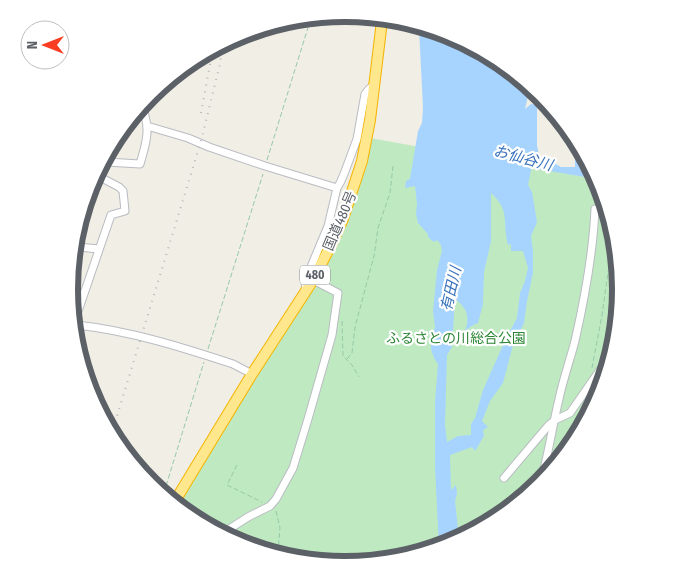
<svg xmlns="http://www.w3.org/2000/svg" width="691" height="579" font-family="'Fira Sans Condensed','Noto Sans JP',sans-serif">
<rect width="100%" height="100%" fill="#f0eee5"/>
<path fill="#bfeac1" d="M370 138 597 179 600 184 621 290 600 395 540 485 451 544 345 565 240 544 179 503 311 288Z"/>
<path fill="#a6d4ff" fill-rule="evenodd" d="M419 28 451 35 530 88 525 109 531 104 537 105V146L540 158 545 162H552L561 167H575V158L578 151 597 179 537 169 532 165 528 185 532 192 537 222 531 236 533 251V273L527 301 524 323 513 345 503 383 490 401 482 421 488 427 483 430 484 436 475 451 472 447 450 455 451 490 456 485 457 494 455 501 459 539 451 544 439 547 435 467V402L438 364 434 358 431 349V337L435 328 433 311 437 270 442 251 441 245 437 240 434 242 429 238 427 233 418 223 416 214 417 204 415 186 405 188 406 181 410 179 418 131 422 123 423 107ZM491 193C511 211 502 222 508 245L511 244V251H523L528 268 525 281 520 293 517 318 504 343 483 390 475 418 471 424V435L458 436 447 442 445 424 447 355 452 347 455 299C467 308 470 316 465 331L473 325 478 323 483 304 484 272 491 241Z"/>
<g fill="none" stroke-linecap="round" stroke-linejoin="round">
<g stroke="#b9bcc2" stroke-width="9">
<g id="minor">
<path d="M147 126 188 138 209 147 265 166 337 188 328 226 308 274 306 283 305 290"/>
<path d="M106 162 140 164C143 153 148 140 147 128 147 119 143 115 144 105"/>
<path d="M337 188 340 183 344 174 357 139 365 94 369 89 374 85"/>
<path d="M78 247 99 249"/>
<path d="M76 317 111 215 125 211 123 191 119 187 98 176"/>
<path d="M233 364 252 374"/>
<path d="M504 478 548 426 555 420 570 413 607 360"/>
<path d="M540 485C548 457 552 428 559 399 563 380 570 360 575 341 585 297 593 254 595 209"/>
<path d="M223 533 248 517 270 506 276 499 293 468 308 419 332 335 338 293 313 280"/>
</g>
</g>
<g stroke="#f5b400" stroke-width="12">
<path id="highway" d="M175 501 252 374 313 280 332 243 343 219 362 161 370 120 382 21"/>
</g>
<g stroke="#96c9a8" stroke-width="1" stroke-dasharray="5 2.5" stroke-linecap="butt">
<path d="M267 160 310 21"/>
<path d="M342 321 343 356 352 365 359 377"/>
<path d="M208 349 263 174"/>
<path d="M347 359 352 353 355 327 374 256 378 228 390 193 393 166"/>
<path d="M592 368 602 315 612 245"/>
<path d="M237 465 227 485 262 502"/>
<path d="M162 492 166 486 204 362"/>
<path d="M276 511 280 528 278 552"/>
<path d="M236 538 279 548"/>
<path d="M235 541 237 532"/>
</g>
<use href="#minor" stroke="#fff" stroke-width="7"/>
<use href="#highway" stroke="#ffe78d" stroke-width="10"/>
<g stroke="#b6b7b8" stroke-width="2" stroke-dasharray="1 6" stroke-linecap="butt">
<path d="M201 113 212 54"/>
<path d="M113 429 201 141 220 64 223 46"/>
</g>
<g stroke="#b9bcc2" stroke-width="9" stroke-linecap="butt">
<path id="minor-bridge" d="M77 325C131 331 181 347 233 364"/>
</g>
<use href="#minor-bridge" stroke="#fff" stroke-width="7"/>
</g>
<g text-anchor="middle" dominant-baseline="central" stroke-width="4.5" stroke-linejoin="round" paint-order="stroke">
<rect fill="#fff" stroke="#8d9095" stroke-width="1" x="300" y="265.5" width="30" height="19" rx="4"/>
<g font-size="12" font-weight="bold" fill="#5c6167">
<text x="315" y="275">480</text>
</g>
<g font-size="14" fill="#5c6167" stroke="#fff">
<text transform="translate(340 221) rotate(-67)">国道480号</text>
</g>
<g font-size="14" fill="#2d8535" stroke="#fff">
<text x="456" y="338">ふるさとの川総合公園</text>
</g>
<g font-size="15" font-style="italic" fill="#3972bb" stroke="#fff">
<text transform="translate(523 158) rotate(15)">お仙谷川</text>
<text transform="translate(451 289) rotate(-77)">有田川</text>
</g>
</g>
<path d="M0 0H691V579H0ZM78 289a267 267 0 1 1 534 0a267 267 0 1 1-534 0Z" fill="#fff" fill-rule="evenodd"/>
<path fill="none" stroke="#5c6167" stroke-width="6" d="M78 289a267 267 0 1 1 534 0a267 267 0 1 1-534 0Z"/>
<g transform="translate(45 45) rotate(270)"><circle r="24" fill="#ffffff" stroke="#bec0c2"/>
<path d="M0-4L9 19L0 12L-9 19Z" fill="#f93d22"/>
<text y="-8" font-size="14" font-weight="bold" text-anchor="middle" fill="#5c6167">N</text>
</g>
</svg>
